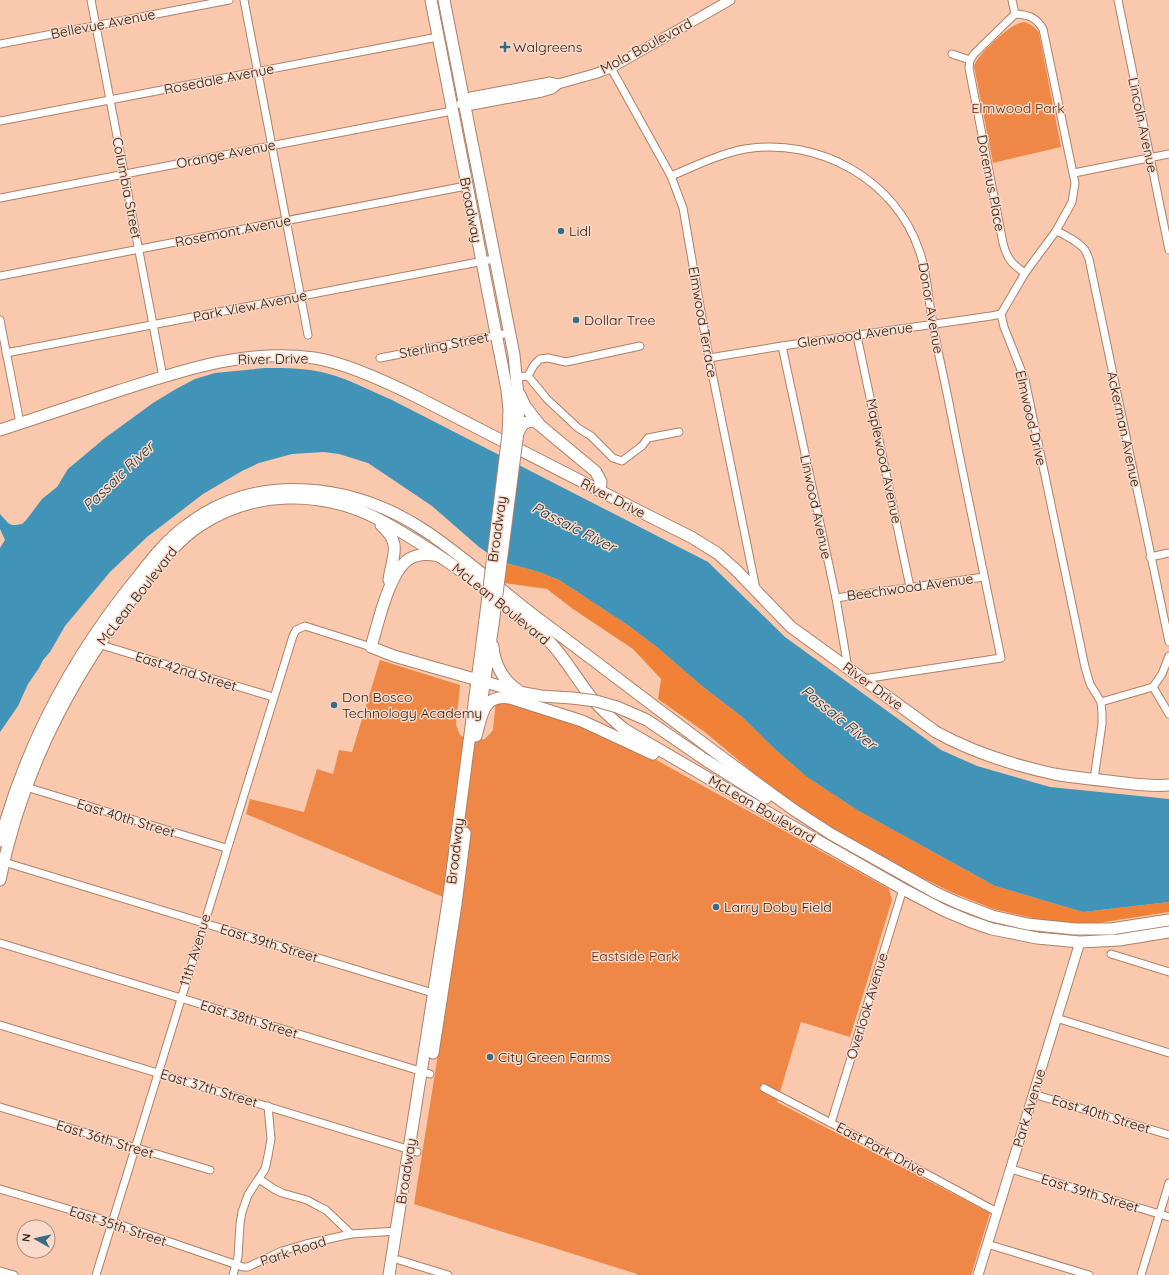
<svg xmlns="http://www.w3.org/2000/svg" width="1169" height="1275" font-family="Quicksand,sans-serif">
<rect width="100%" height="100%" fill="#f9c8ad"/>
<g fill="#ef8847">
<path d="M1024 22C1031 24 1035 27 1039 33L1061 147 993 163 974 66C977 56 1003 32 1012 27 1016 24 1020 23 1024 22Z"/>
<path d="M380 660 460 685 456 725 460 735 469 740 485 739 493 730 496 700 574 722 633 747 889 889 892 900 850 1037 801 1022 777 1102 990 1213 971 1275H637V1274L414 1204 462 905 246 814 250 799 304 812 317 769 333 774 339 750 352 752Z"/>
</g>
<path fill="#f18136" d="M506 563 539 572 559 580 576 591 629 626 658 648 702 686 741 716 777 751 807 777 857 810 995 886 1083 912 1169 902V912L1098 923H1068L1041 920 993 909 951 892 896 865 791 804 706 733 658 699 661 679 633 649 573 609 547 589 504 583Z"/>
<path fill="#4193b8" d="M265 368C287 368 308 368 329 374 351 380 371 391 392 400L708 562 785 637 941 750 977 766 1050 787 1169 799V902L1083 912 995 886 857 810 807 777 777 751 741 716 702 686 658 648 629 626 576 591 559 580 539 572 506 563 492 556 479 547 432 506 383 473 368 463 339 454 324 452 292 454 259 463 242 471 203 494 147 537 110 572 65 626 50 652 43 660 39 668 28 684 18 706 0 732V548L5 540 0 529V514L8 523 12 525H16L22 524 27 519 42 499 57 487 68 469 105 438 153 403 176 389 195 379 215 373Z"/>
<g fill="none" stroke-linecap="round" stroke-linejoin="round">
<g stroke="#ae8168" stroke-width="9">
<g id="minor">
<path d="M91 0 163 377"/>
<path d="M244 0 308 335"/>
<path d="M1012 0 1015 14C1029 15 1036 17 1043 29L1075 183 1072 202 1056 231 1025 273 1001 314 1004 327 1025 380 1085 667 1090 684 1101 702 1102 714V724L1094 779"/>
<path d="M1118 0 1169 250"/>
<path d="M1015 14 974 54 970 60 969 68 1003 243C1007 259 1012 264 1025 273"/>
<path d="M0 44 229 0"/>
<path d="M952 54 970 60"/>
<path d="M611 68 671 176 683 208 709 358 756 589"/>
<path d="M0 121 438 37"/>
<path d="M1074 173 1169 154"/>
<path d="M671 176C695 166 719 154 745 149 818 137 895 179 919 250 928 274 928 300 933 324 937 349 943 373 948 398 965 485 983 572 1001 658L863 679"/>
<path d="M0 198 452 111"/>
<path d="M1056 231C1064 234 1080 243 1085 250 1087 253 1088 257 1089 259L1169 642"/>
<path d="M0 276 466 186"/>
<path d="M0 320 20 423"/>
<path d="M857 336 910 587"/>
<path d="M782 346 836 598 848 668"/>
<path d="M6 353 494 259"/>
<path d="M380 358 509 333"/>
<path d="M709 358 782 346 991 316 1001 314"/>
<path d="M528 376 534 365 540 359 548 358 566 362 640 346"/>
<path d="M517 377 528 376 547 399 578 428 591 436 613 458 622 461 642 446 648 438 679 432"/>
<path d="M1150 557 1169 553"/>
<path d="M836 598 984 577"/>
<path d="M98 644 273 697"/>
<path d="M1153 687 1169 714"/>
<path d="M1101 702 1153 687 1162 674 1169 656"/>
<path d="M26 787 226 848"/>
<path d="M4 862 436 994"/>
<path d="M0 943 430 1074"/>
<path d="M1111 954 1169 972"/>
<path d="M1056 1018 1169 1053"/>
<path d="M0 1025 417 1152"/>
<path d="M764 1088 871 1144 997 1212"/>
<path d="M1033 1094 1169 1135"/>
<path d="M0 1107 210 1170"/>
<path d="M831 1123 903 889"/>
<path d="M1011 1169 1169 1217"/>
<path d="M259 1179 274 1189 282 1193 307 1200 320 1207 326 1210 351 1234 397 1231"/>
<path d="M0 1189 112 1222 243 1267H248L282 1251 306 1244 351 1234"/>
<path d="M987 1244 1089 1275"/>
<path d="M399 1260 448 1275"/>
<path d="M0 1271 14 1275"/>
<path d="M96 1275 293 636 296 630 305 626 371 647"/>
<path d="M233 1275 238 1257 240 1224 242 1212 248 1195 265 1169 268 1156 271 1139 268 1106"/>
<path d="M1141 1275 1169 1183"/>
</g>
</g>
<g stroke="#ae8168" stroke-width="11">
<g id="tertiary">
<path d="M463 102 472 105 542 92 552 89 558 84 594 74 611 68 730 0"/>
<path d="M461 104 471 97 550 82 558 84"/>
<path d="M978 1275 1080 942"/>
</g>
</g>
<g stroke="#ae8168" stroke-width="13">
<g id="primary">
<path d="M431 0 507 390 509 410 508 434"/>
<path d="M444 0 514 355 519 406 517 439"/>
<path d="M520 395 525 406 539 424"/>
<path d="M0 430C39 417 79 404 118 391 181 371 246 348 314 358 347 363 389 383 419 398L645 514 691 537 717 553 735 569 791 627 936 732C972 752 1013 765 1054 774 1071 777 1090 779 1108 781 1128 783 1149 787 1169 785"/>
<path d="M518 434C521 424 526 420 536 422L596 472 601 482 600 491"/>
<path d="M381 525C403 544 392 556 389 580"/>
<path d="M439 556C429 554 417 554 409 559 389 572 378 624 371 647L394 656 432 667 524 693 541 696 572 698"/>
<path d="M493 646C494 663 503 681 518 690"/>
<path d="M481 705 493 625"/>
<path d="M617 707 647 720 707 761 766 798"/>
<path d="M476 736C482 716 482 694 510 698L582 721 653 754"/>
<path d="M0 841C25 748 69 664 128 589 146 567 163 542 187 525 259 470 356 484 427 532 468 560 505 594 544 623 627 685 709 749 794 810L831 834 936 893 958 903 992 916 1027 924 1075 929H1111L1169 920"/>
<path d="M0 880C21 773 71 677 137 592 156 568 175 542 201 525 255 490 322 490 378 519 420 541 458 568 495 596 513 611 532 624 549 641 565 658 576 678 591 697 600 709 612 719 624 729L744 799 903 889 943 910 969 921 992 929 1037 938 1080 942 1119 940 1169 932"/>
<path d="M433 1053 456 904 465 833"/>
<path d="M389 1275 448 902 485 620"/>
</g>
</g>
<use href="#minor" stroke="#fff" stroke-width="7"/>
<use href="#tertiary" stroke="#fff" stroke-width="9"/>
<use href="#primary" stroke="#fff" stroke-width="11"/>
<g stroke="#ae8168" stroke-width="13" stroke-linecap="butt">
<g id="primary-bridge">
<path d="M485 620 508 434"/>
<path d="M493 625 517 439"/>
<path d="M572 698 596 701 617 707"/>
</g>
</g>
<use href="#primary-bridge" stroke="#fff" stroke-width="11"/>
</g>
<g fill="#356d87" stroke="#f8daca" stroke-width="1.5">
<path d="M503 41h4v4h4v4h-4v4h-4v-4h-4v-4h4z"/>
<circle cx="561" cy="231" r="4"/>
<circle cx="576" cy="320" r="4"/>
<circle cx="334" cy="705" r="4"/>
<circle cx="716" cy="907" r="4"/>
<circle cx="490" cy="1057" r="4"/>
</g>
<g text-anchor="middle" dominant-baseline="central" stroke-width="3" stroke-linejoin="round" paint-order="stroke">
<g font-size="14" fill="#2a190f" stroke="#f8daca">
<text transform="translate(103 24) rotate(-11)">Bellevue Avenue</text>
<text transform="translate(646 46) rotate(-28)">Mola Boulevard</text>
<text transform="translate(219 79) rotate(-11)">Rosedale Avenue</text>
<text transform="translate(1143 125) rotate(78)">Lincoln Avenue</text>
<text transform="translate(226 154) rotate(-11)">Orange Avenue</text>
<text transform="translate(991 183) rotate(79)">Doremus Place</text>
<text transform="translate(127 188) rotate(79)">Columbia Street</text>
<text transform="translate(471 210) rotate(79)">Broadway</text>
<text transform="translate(233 231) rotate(-11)">Rosemont Avenue</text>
<text transform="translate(250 306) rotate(-11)">Park View Avenue</text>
<text transform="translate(931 308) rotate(80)">Donor Avenue</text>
<text transform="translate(703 322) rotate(80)">Elmwood Terrace</text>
<text transform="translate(855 335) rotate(-8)">Glenwood Avenue</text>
<text transform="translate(444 345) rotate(-11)">Sterling Street</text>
<text transform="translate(273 359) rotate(-1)">River Drive</text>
<text transform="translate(1031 418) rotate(77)">Elmwood Drive</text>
<text transform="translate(1124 429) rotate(78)">Ackerman Avenue</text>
<text transform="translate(884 461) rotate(78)">Maplewood Avenue</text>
<text transform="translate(613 498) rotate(27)">River Drive</text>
<text transform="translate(816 507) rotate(78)">Linwood Avenue</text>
<text transform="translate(497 529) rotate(-82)">Broadway</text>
<text transform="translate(910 587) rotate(-8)">Beechwood Avenue</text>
<text transform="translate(137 596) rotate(-52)">McLean Boulevard</text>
<text transform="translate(501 604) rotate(39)">McLean Boulevard</text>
<text transform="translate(186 671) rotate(17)">East 42nd Street</text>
<text transform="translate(873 686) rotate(36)">River Drive</text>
<text transform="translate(762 809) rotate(30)">McLean Boulevard</text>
<text transform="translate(126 818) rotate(17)">East 40th Street</text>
<text transform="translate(455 851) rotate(-83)">Broadway</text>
<text transform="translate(269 943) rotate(17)">East 39th Street</text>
<text transform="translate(195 950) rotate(-73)">11th Avenue</text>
<text transform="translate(867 1006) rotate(-73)">Overlook Avenue</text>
<text transform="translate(249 1019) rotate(17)">East 38th Street</text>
<text transform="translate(209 1088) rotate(17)">East 37th Street</text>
<text transform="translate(1029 1108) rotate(-73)">Park Avenue</text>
<text transform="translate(1101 1114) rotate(17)">East 40th Street</text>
<text transform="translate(105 1139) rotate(17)">East 36th Street</text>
<text transform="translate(881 1149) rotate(28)">East Park Drive</text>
<text transform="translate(406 1171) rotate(-81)">Broadway</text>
<text transform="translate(1090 1193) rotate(17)">East 39th Street</text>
<text transform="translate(118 1226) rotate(18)">East 35th Street</text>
<text transform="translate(293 1251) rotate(-18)">Park Road</text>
</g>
<g font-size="14" fill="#2a190f" stroke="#f8daca" text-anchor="start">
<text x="513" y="47">Walgreens</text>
<text x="569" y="231">Lidl</text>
<text x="584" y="320">Dollar Tree</text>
<text x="342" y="697">Don Bosco<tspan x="342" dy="16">Technology Academy</tspan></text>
<text x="724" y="907">Larry Doby Field</text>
<text x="498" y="1057">City Green Farms</text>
</g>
<g font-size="14" fill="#592c0f" stroke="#f8daca">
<text x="1018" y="108">Elmwood Park</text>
<text x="635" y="956">Eastside Park</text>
</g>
<g font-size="15" font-style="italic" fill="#162f3b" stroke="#f8daca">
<text transform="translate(118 476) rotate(-44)">Passaic River</text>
<text transform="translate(574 527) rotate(27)">Passaic River</text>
<text transform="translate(839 717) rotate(39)">Passaic River</text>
</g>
</g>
<g transform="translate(36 1239) rotate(278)"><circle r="19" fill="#f8daca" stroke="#a68d7f"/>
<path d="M0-3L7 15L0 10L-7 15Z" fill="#356d87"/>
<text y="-6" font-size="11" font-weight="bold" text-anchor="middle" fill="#2a190f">N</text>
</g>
</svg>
